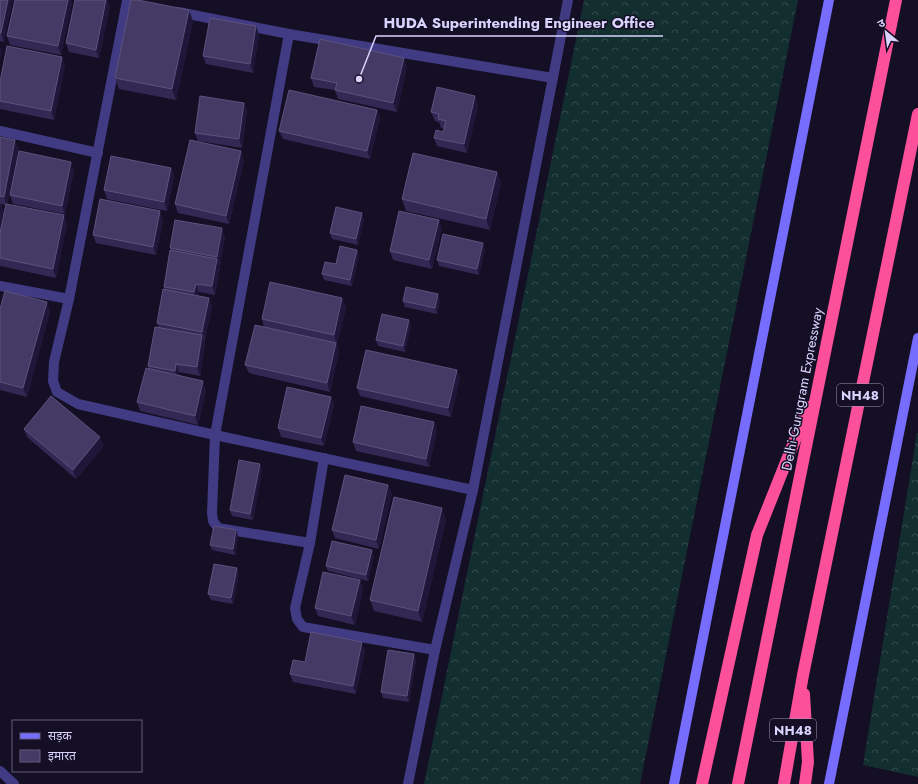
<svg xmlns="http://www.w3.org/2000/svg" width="918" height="784" font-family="Jost,'Noto Sans Devanagari',sans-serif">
<defs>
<pattern id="forest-crowns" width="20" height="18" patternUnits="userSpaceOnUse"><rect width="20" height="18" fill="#122e2f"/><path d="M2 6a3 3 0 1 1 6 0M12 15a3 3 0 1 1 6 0" fill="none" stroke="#344b4e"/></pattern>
</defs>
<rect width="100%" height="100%" fill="#140f25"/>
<g fill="url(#forest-crowns)">
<path d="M584 0H798L640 784H424Z"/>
<path d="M917 433H918V777L863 765Z"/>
</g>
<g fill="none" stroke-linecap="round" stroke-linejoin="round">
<g stroke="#413b83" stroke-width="10">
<path d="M127 1 69 299 54 362 53 381 57 392 78 404 215 435 473 490"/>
<path d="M178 12 289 34 553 78"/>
<path d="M289 34 215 435 212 513 213 521 218 528 310 543"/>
<path d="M0 131 98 153"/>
<path d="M0 286 69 299"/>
<path d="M324 458 310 543 295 608 297 619 303 627 435 650"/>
<path d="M0 771 14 784"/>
<path d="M408 784 435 650 473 490 568 0"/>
</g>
<g stroke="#766cfd" stroke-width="10">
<path d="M674 784 829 0"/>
<path d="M829 784 918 338"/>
</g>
<g stroke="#fd509a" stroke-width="12">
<path d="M804 694 808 762 805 784"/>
<path d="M702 784 757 535 808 407"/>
<path d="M738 784 896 0"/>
<path d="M784 784 803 675 918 114"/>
</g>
</g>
<g fill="#332853">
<path d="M0 0 4 42 0 41Z"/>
<path d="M15 0H71L72 3 61 55 10 45 7 36Z"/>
<path d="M75 0H107L110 7 99 58 69 52 66 43Z"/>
<path d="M193 21 176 100 119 89 115 78Z"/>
<path d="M256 26 259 35 253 73 206 64 203 56Z"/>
<path d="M65 65 54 120 0 109V82Z"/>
<path d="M407 66 397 112 338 99 335 90 314 87 311 78Z"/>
<path d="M244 103 247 111 242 148 198 141 195 133Z"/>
<path d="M478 105 467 153 437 146 434 138 443 132 444 128H441L439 122 435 121 431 112Z"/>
<path d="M377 110 380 118 370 159 283 139 279 131Z"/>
<path d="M0 137 19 148 7 204 67 224 56 278 0 266V233L6 205 1 204 3 212 0 228Z"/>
<path d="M244 160 229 224 178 213 175 204Z"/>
<path d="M171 168 174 176 167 211 107 199 104 190Z"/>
<path d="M74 170 65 214 13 204 10 195Z"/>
<path d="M497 172 501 183 490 230 406 211 402 199Z"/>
<path d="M364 219 358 245 332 239 330 233Z"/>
<path d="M163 220 156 255 96 243 93 235Z"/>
<path d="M442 228 432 269 393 260 390 251Z"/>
<path d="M225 236 220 265H219L220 267 215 295 199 292 198 296 209 298 212 306 205 340H204L205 344 200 376 179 372V375L206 390 198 425 140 411 137 402 149 368 148 366 159 328 157 323 165 290 164 287 171 251 170 248Z"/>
<path d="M485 249 479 275 439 266 437 260Z"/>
<path d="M357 250 359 256 352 286 324 280 322 274Z"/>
<path d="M440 300 437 314 405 307 403 301Z"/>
<path d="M346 307 337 344 339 352 330 392 249 373 245 365 264 327 262 319Z"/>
<path d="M0 309 50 311 27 397 0 390Z"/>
<path d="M411 326 405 352 378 346 376 340Z"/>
<path d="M457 370 460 378 451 417 360 396 357 388Z"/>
<path d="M331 397 334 405 324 446 281 437 278 428Z"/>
<path d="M434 422 437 431 429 467 356 451 353 442Z"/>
<path d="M24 429 104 446 76 479 27 437Z"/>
<path d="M262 470 253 520 232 516 230 510Z"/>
<path d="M392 493 379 549 335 538 332 530Z"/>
<path d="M446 519 422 622 374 611 370 600Z"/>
<path d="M236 530 238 536 235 555 212 550 210 545Z"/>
<path d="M374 556 368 581 328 571 326 566Z"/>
<path d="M239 574 233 604 211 600 208 594Z"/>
<path d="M360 580 363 589 355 625 318 616 315 608Z"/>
<path d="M365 651 356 694 293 682 290 674 305 662Z"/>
<path d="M414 654 416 660 409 702 383 698 381 692Z"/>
</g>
<g fill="#1f1639">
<path d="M8 0H13L4 42 1 33Z"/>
<path d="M68 0H71L72 3 61 55 58 46Z"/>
<path d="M106 0H107L110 7 99 58 96 50Z"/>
<path d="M189 10 193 21 176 100 172 89Z"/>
<path d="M256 26 259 35 253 73 250 64Z"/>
<path d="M0 47 2 52 0 61Z"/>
<path d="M62 57 65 65 54 120 51 111Z"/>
<path d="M404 58 407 66 397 112 393 103Z"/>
<path d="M475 96 478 105 467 153 464 144Z"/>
<path d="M244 103 247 111 242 148 239 139Z"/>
<path d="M377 110 380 118 370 159 367 151Z"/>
<path d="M15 140 19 148 7 206 4 197Z"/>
<path d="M241 151 244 160 229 224 226 216Z"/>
<path d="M71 162 74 170 65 214 62 206Z"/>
<path d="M171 168 174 176 167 211 164 202Z"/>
<path d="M497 172 501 183 490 230 486 219Z"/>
<path d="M0 203 3 212 0 228Z"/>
<path d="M160 211 163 220 156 255 153 247Z"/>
<path d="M362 213 364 219 358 245 356 239Z"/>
<path d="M64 215 67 224 56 278 53 269Z"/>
<path d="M439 220 442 228 432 269 429 260Z"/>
<path d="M222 228 225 236 220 265 217 257Z"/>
<path d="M483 243 485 249 479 275 477 269Z"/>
<path d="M357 250 359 256 352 286 350 280Z"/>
<path d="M217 259 220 267 215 295 212 286Z"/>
<path d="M196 284 199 292 197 300 194 292Z"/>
<path d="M438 294 440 300 437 314 435 308Z"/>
<path d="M209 298 212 306 205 340 202 332Z"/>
<path d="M342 298 346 307 337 344 339 352 330 392 327 383 336 343 334 335Z"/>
<path d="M47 302 50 311 27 397 23 388Z"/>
<path d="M409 320 411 326 405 352 403 346Z"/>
<path d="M202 335 205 344 200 376 197 367Z"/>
<path d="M176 364 179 372 178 380 175 371Z"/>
<path d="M457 370 460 378 451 417 448 408Z"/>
<path d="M203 381 206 390 198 425 195 416Z"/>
<path d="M331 397 334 405 324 446 321 438Z"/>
<path d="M434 422 437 431 429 467 426 459Z"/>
<path d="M100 437 104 446 76 479 73 470Z"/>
<path d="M260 464 262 470 253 520 250 514Z"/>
<path d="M388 485 392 493 379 549 376 540Z"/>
<path d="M442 508 446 519 422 622 418 611Z"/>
<path d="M236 530 238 536 235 555 233 549Z"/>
<path d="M372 550 374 556 368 581 366 575Z"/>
<path d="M237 568 239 574 233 604 231 598Z"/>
<path d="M360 580 363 589 355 625 351 616Z"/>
<path d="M362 642 365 651 356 694 353 686Z"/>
<path d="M414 654 416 660 409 702 407 696Z"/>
</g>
<g fill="#453a65" stroke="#5c527d">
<path d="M0 0H8L1 33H0Z"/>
<path d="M15 0H68L58 46 7 36Z"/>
<path d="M75 0H106L96 50 66 43Z"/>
<path d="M131 0H138L189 10 172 89 115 78Z"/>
<path d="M210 18 256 26 250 64 203 56Z"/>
<path d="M320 39 404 58 393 103 335 90 337 83 311 78Z"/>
<path d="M7 46 62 57 51 111 0 101V82Z"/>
<path d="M437 87 475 96 464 144 434 138 436 130 443 132 446 121 438 119 439 114 431 112Z"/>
<path d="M289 90 377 110 367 151 279 131Z"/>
<path d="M200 96 244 103 239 139 195 133Z"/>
<path d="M0 137 15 140 4 197 0 196Z"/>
<path d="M190 140 241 151 226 216 175 204Z"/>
<path d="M19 151 71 162 62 206 10 195Z"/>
<path d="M413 153 497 172 486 219 402 199Z"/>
<path d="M111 156 171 168 164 202 104 190Z"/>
<path d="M100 199 160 211 153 247 93 235Z"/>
<path d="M6 204 64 215 53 269 0 258V233Z"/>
<path d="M336 207 362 213 356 239 330 233Z"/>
<path d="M399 211 439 220 429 260 390 251Z"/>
<path d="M175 220 222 228 217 257 170 248Z"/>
<path d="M443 234 483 243 477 269 437 260Z"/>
<path d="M340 246 357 250 350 280 322 274 325 262 336 264Z"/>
<path d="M170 250 217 259 212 286 196 284 194 292 164 287Z"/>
<path d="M270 282 342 298 334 335 262 319Z"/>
<path d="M406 287 438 294 435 308 403 301Z"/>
<path d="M163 289 209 298 202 332 157 323Z"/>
<path d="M5 291 47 302 23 388 0 382V309Z"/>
<path d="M382 314 409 320 403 346 376 340Z"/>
<path d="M255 325 336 343 327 383 245 365Z"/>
<path d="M155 327 202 335 197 367 176 364 175 371 148 366Z"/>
<path d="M366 350 457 370 448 408 357 388Z"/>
<path d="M146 368 203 381 195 416 137 402Z"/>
<path d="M287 387 331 397 321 438 278 428Z"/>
<path d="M51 396 100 437 73 470 24 429Z"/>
<path d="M361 406 434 422 426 459 353 442Z"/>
<path d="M239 460 260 464 250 514 230 510Z"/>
<path d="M345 475 388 485 376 540 332 530Z"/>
<path d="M394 497 442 508 418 611 370 600Z"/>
<path d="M214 526 236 530 233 549 210 545Z"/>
<path d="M332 541 372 550 366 575 326 566Z"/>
<path d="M214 564 237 568 231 598 208 594Z"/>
<path d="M323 572 360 580 351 616 315 608Z"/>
<path d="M311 632 362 642 353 686 290 674 293 660 305 662Z"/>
<path d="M388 650 414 654 407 696 381 692Z"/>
</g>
<g text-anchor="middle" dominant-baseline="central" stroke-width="3" stroke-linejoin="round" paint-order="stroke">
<g fill="#140f25" stroke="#9f98bd" stroke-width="1">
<rect x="837" y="384" width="46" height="22" rx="3"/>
<rect x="770" y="719" width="46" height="22" rx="3"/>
</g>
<g font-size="13" font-weight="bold" fill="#dad3fe">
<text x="860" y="395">NH48</text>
<text x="793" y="730">NH48</text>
</g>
<g font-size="14" fill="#dad3fe" stroke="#140f25">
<text transform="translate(802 389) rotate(-79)">Delhi-Gurugram Expressway</text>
</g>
</g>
<path fill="none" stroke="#dad3fe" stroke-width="1.5" d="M359 79L376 36H663"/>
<circle fill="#dad3fe" stroke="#140f25" stroke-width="1.5" cx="359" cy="79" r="4"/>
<g font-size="15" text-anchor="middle" font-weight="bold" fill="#dad3fe" stroke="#140f25" stroke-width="3" stroke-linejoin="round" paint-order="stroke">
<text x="519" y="28">HUDA Superintending Engineer Office</text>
</g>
<rect x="12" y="720" width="130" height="52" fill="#140f25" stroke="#635d7c"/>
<rect x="20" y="733" width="20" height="6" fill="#766cfd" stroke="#635d7c"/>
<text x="48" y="740" font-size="12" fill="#dad3fe">सड़क</text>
<rect x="20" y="750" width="20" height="12" fill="#453a65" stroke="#635d7c"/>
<text x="48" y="760" font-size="12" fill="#dad3fe">इमारत</text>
<g transform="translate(886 32) rotate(331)" stroke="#140f25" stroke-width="3" paint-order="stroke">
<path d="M0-3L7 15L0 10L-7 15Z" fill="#dad3fe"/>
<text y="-6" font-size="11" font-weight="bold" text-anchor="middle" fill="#dad3fe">उ</text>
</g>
</svg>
